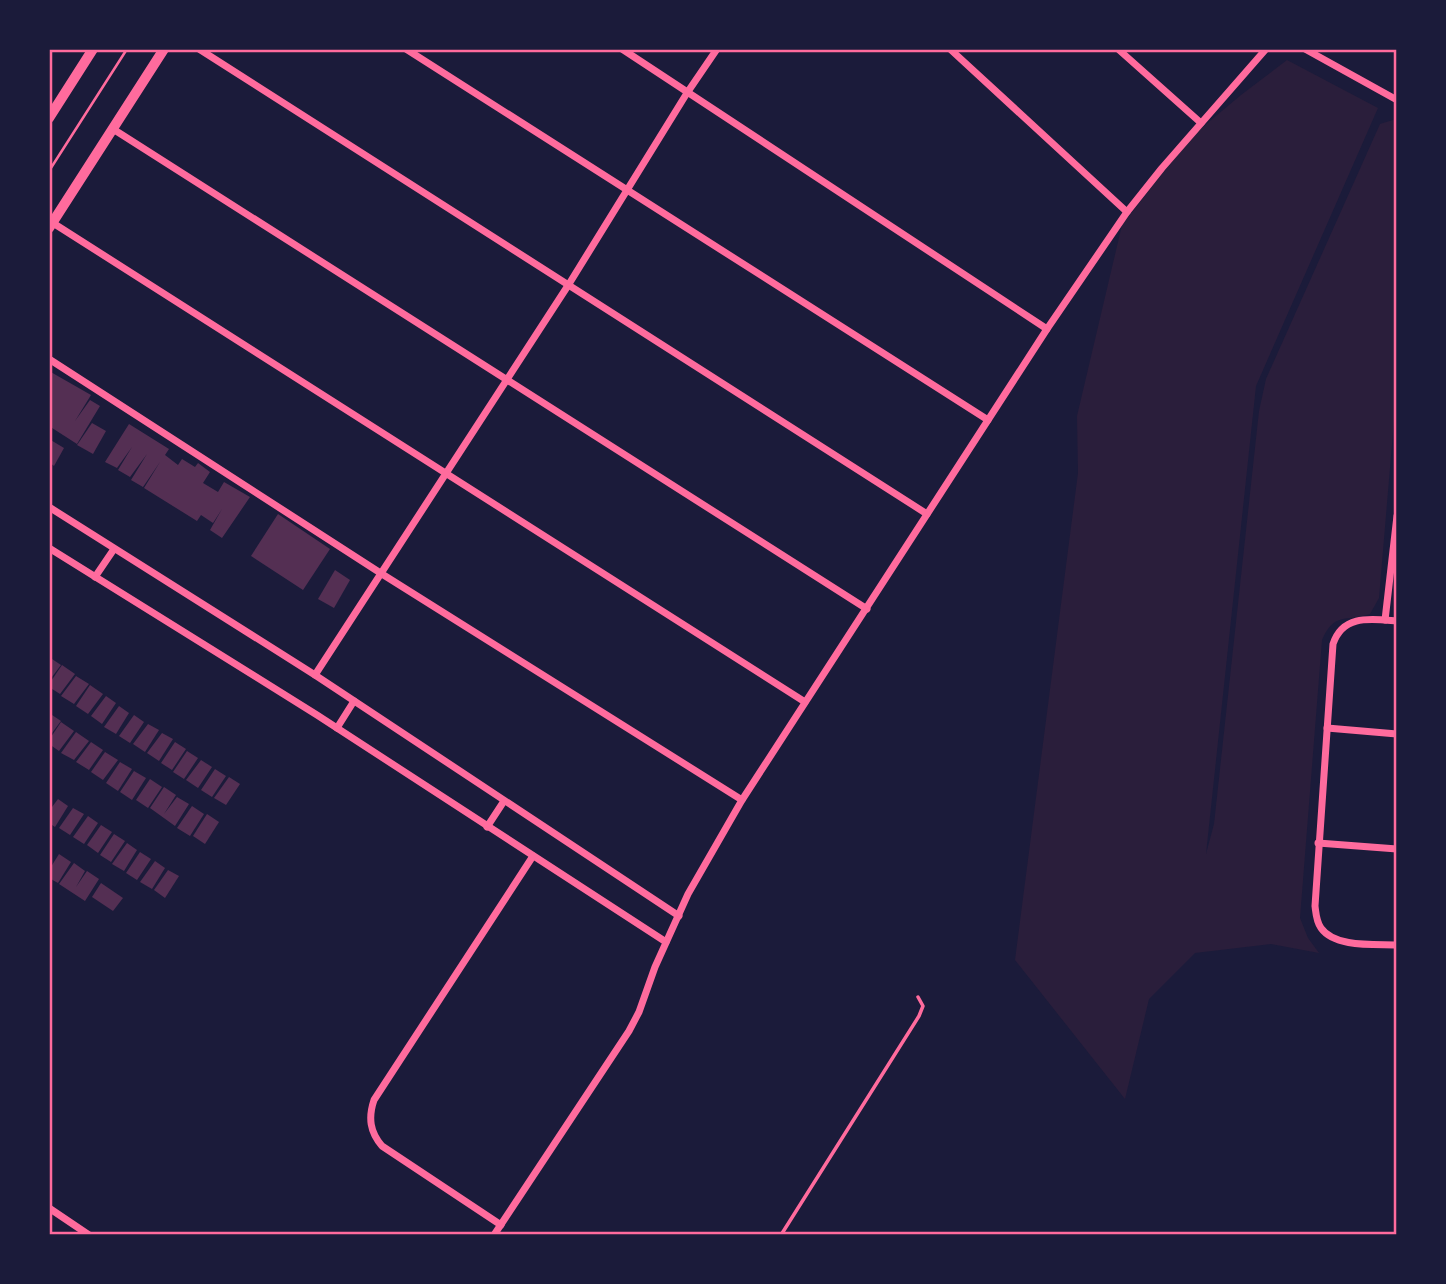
<svg xmlns="http://www.w3.org/2000/svg" width="1446" height="1284" font-family="'IBM Plex Serif',serif">
<rect width="100%" height="100%" fill="#1b1b3a"/>
<path fill="#2a1e3b" d="M1287 60 1378 108 1256 386 1206 854 1214 824 1259 411 1266 379 1380 124 1396 119 1397 385 1379 598 1370 614C1345 622 1334 612 1322 640L1300 918 1308 938 1319 953 1271 944 1195 953 1149 999 1125 1099 1015 960 1078 473 1077 416 1122 225 1192 136 1241 95Z"/>
<g fill="#542f53">
<path d="M49 371 91 395 75 421 90 400 100 406 77 444 49 426Z"/>
<path d="M92 423 106 431 93 454 77 445Z"/>
<path d="M129 424 169 449 165 455 178 465 182 459 195 467 198 463 210 472 203 483 218 492 224 482 250 497 222 538 210 530 222 509 213 523 201 515 197 521 144 488 160 462 143 487 131 480 147 454 130 477 118 470 132 447 117 468 105 462Z"/>
<path d="M49 439 64 448 54 466 49 462Z"/>
<path d="M278 514 330 549 303 590 251 556Z"/>
<path d="M335 570 350 580 334 608 318 599Z"/>
<path d="M49 657 61 665 49 681Z"/>
<path d="M62 665 75 674 60 694 49 687V684Z"/>
<path d="M76 676 89 684 74 704 61 696Z"/>
<path d="M90 685 103 694 88 714 76 706Z"/>
<path d="M106 696 116 703 102 724 91 716Z"/>
<path d="M119 706 129 713 116 734 104 727Z"/>
<path d="M49 713 61 721 49 737Z"/>
<path d="M134 715 144 722 130 743 119 736Z"/>
<path d="M61 722 74 731 59 751 49 744V740Z"/>
<path d="M148 724 159 730 145 752 133 744Z"/>
<path d="M76 732 89 741 74 760 61 753Z"/>
<path d="M162 733 173 739 159 761 147 753Z"/>
<path d="M91 742 103 750 89 770 76 762Z"/>
<path d="M175 742 186 749 172 770 161 763Z"/>
<path d="M187 751 198 758 184 779 173 772Z"/>
<path d="M105 752 118 760 103 780 91 772Z"/>
<path d="M201 760 212 767 198 788 186 780Z"/>
<path d="M120 762 132 769 118 791 106 783Z"/>
<path d="M215 769 226 776 212 797 201 790Z"/>
<path d="M134 771 146 778 132 800 120 792Z"/>
<path d="M229 777 240 784 226 805 214 798Z"/>
<path d="M150 779 162 787 148 808 136 800Z"/>
<path d="M164 787 176 795 164 814 177 797 189 804 175 826 150 808Z"/>
<path d="M58 799 68 806 55 827 49 823V811Z"/>
<path d="M192 806 204 814 190 836 177 828Z"/>
<path d="M73 808 84 814 70 835 59 828Z"/>
<path d="M207 814 219 822 205 844 193 836Z"/>
<path d="M88 816 98 823 84 844 73 837Z"/>
<path d="M101 825 112 832 98 853 87 845Z"/>
<path d="M114 834 125 841 111 862 100 855Z"/>
<path d="M127 843 137 850 124 871 112 864Z"/>
<path d="M140 852 151 859 137 880 126 873Z"/>
<path d="M59 854 71 862 58 883 49 878V870Z"/>
<path d="M155 861 165 868 152 889 140 882Z"/>
<path d="M74 863 85 871 76 887 87 871 99 879 85 901 59 884Z"/>
<path d="M168 870 179 876 165 898 154 890Z"/>
<path d="M101 883 123 898 113 911 92 897Z"/>
</g>
<g fill="none" stroke-linecap="round" stroke-linejoin="round">
<path stroke="#ff6b9d" stroke-width="2.5" d="M49 171 127 49"/>
<path stroke="#ff6b9d" stroke-width="3.5" d="M781 1235 919 1016 923 1006 918 997"/>
<g stroke="#ff6b9d" stroke-width="7">
<path d="M199 49 927 514"/>
<path d="M406 49 988 420"/>
<path d="M622 49 1047 329"/>
<path d="M950 49 1127 212"/>
<path d="M1118 49 1201 123"/>
<path d="M1305 49 1397 100"/>
<path d="M113 129 867 609"/>
<path d="M53 223 805 702"/>
<path d="M49 359 382 574 742 800"/>
<path d="M49 507 315 675 679 916"/>
<path d="M49 548 317 715 666 942"/>
<path d="M95 577 114 549"/>
<path d="M1385 620 1397 516"/>
<path d="M1397 621C1371 619 1343 614 1333 644L1315 906C1316 913 1316 921 1321 928 1335 948 1375 944 1397 945"/>
<path d="M315 675 569 284 687 93 717 49"/>
<path d="M337 728 354 701"/>
<path d="M1327 728 1397 734"/>
<path d="M487 827 504 801"/>
<path d="M1318 843 1397 849"/>
<path d="M49 1208 89 1235"/>
<path d="M501 1225 382 1146C370 1132 368 1118 374 1100L533 856"/>
<path d="M494 1235 629 1031 639 1012 655 967 688 894 742 800 1047 329 1127 212 1162 168 1266 49"/>
</g>
<g stroke="#ff6b9d" stroke-width="10">
<path d="M49 118 93 49"/>
<path d="M49 228 164 49"/>
</g>
</g>
<rect width="1446" height="1284" fill="none" stroke="#1b1b3a" stroke-width="102"/>
<rect x="51" y="51" width="1344" height="1182" fill="none" stroke="#ff6b9d" stroke-width="2.5"/>
</svg>
